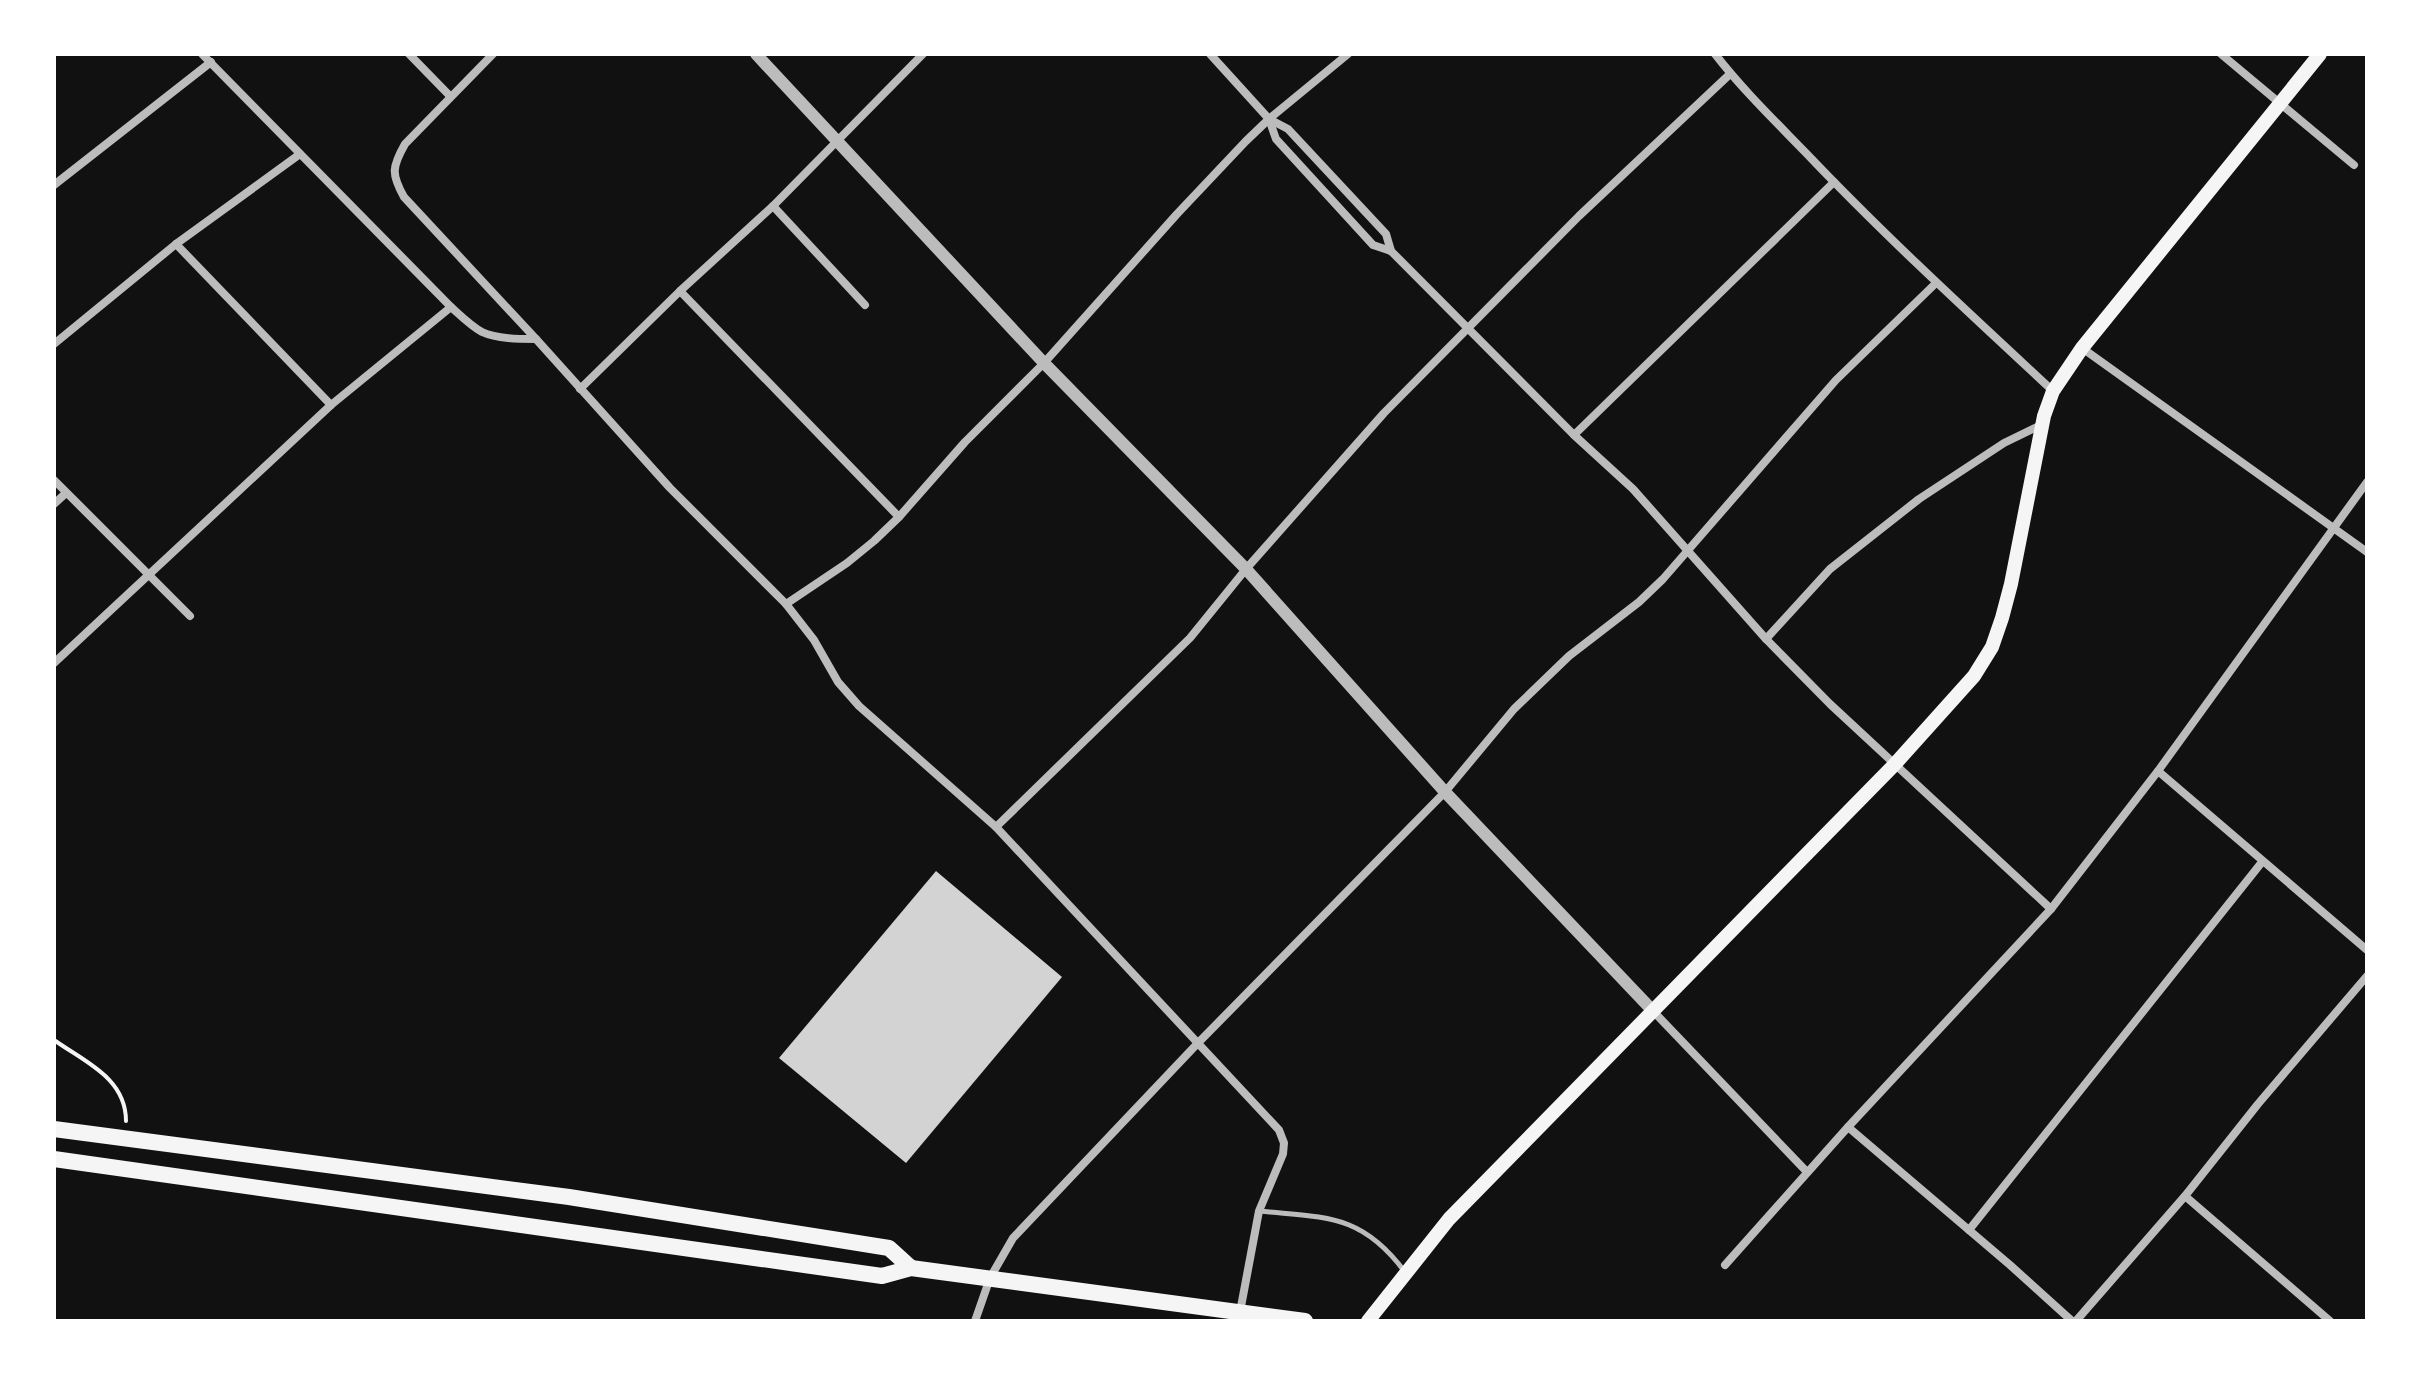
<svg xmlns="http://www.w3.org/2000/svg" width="2421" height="1375" font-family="Literata,serif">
<rect width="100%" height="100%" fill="#111"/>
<path fill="#d3d3d3" d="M936 871 1062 977 906 1163 779 1058Z"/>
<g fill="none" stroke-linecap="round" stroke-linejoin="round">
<path stroke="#f5f5f5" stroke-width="4" d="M54 1040C85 1062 126 1078 126 1121"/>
<path stroke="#bcbcbc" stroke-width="5" d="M1259 1211C1326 1218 1361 1213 1405 1272"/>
<g stroke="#bcbcbc" stroke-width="8">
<path d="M202 54 451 307C460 315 471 326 482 332 497 339 519 339 536 339L670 488 786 604 814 640 838 682 859 706 996 827 1279 1130 1284 1143 1283 1154 1259 1211 1240 1312"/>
<path d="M409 54 450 96"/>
<path d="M493 54 405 144C392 167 391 174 404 197L536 339"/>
<path d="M1210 54 1269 119 1288 129 1386 234 1391 251"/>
<path d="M1715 54C1742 89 1775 121 1806 153 1885 236 1969 313 2053 391"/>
<path d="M2221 54 2354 165"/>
<path d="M1269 119 1276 139 1373 245 1391 251 1574 435 1633 489 1766 639 1830 704 2051 909"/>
<path d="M54 185 211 62"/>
<path d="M773 206 865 305"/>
<path d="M176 244 331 405"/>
<path d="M680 291 899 517"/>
<path d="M54 344 176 244 300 154"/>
<path d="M2082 348 2367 552"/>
<path d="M580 389 680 291 773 206 923 54"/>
<path d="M1574 435 1834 182"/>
<path d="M54 480 190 616"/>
<path d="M54 504 66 493"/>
<path d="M786 604 847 563 874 541 899 517 965 442 1044 363 1177 214 1246 141 1269 119 1348 54"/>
<path d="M1766 639 1830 569 1919 499 2004 443 2041 425"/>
<path d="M54 663 331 405 451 307"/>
<path d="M2158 771 2367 950"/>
<path d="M996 827 1190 638 1246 569 1384 413 1579 216 1730 74"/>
<path d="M1653 1011 1807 1172"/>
<path d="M1848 1127 2010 1265 2072 1321"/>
<path d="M2185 1196 2330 1321"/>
<path d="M1969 1230 2262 862"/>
<path d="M1725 1265 1848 1127 2051 909 2158 771 2367 482"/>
<path d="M975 1321 990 1278 1013 1238 1197 1044 1445 792 1514 709 1569 656 1639 602 1663 579 1836 380 1936 283"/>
<path d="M2076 1321 2185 1196 2258 1104 2367 976"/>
</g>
<path stroke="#bcbcbc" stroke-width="12" d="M756 54 1044 363 1246 569 1445 792 1653 1011"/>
<path stroke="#f5f5f5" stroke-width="14" d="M1368 1321 1449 1219 1895 764 1974 676 1992 647 2002 618 2011 584 2044 416 2053 391 2082 348 2320 54"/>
<g stroke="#f5f5f5" stroke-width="16">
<path d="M54 1129 569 1197 889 1248 911 1268"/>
<path d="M54 1159 882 1276 911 1268 1305 1321"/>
</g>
</g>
<rect width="2421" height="1375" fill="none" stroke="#ffffff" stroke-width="112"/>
</svg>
